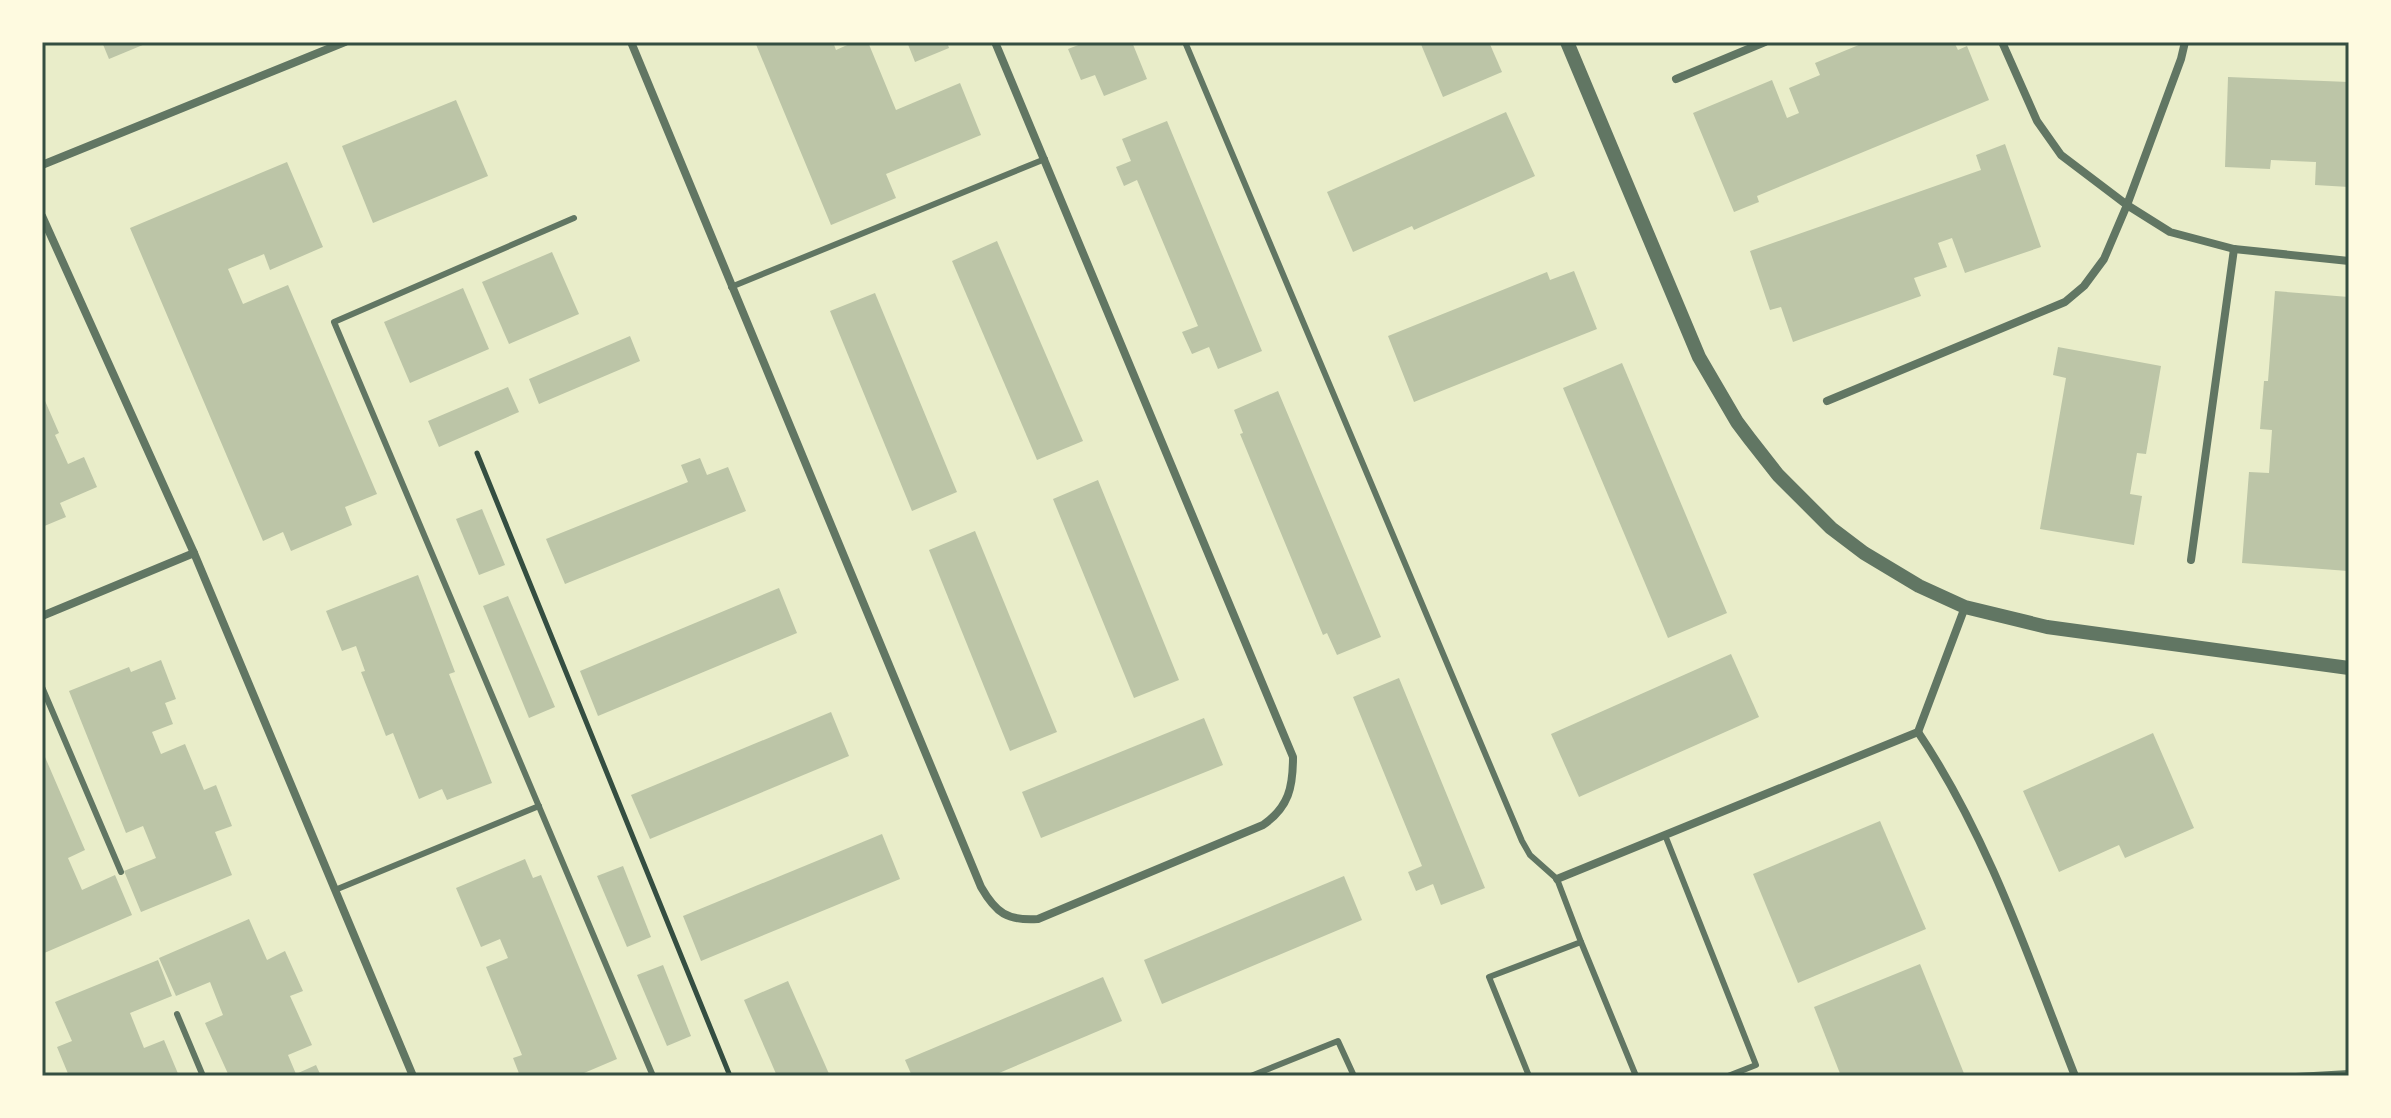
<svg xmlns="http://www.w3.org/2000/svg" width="2391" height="1118" font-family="Raleway,sans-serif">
<rect width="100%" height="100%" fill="#e9edc9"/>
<g fill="#bcc5a7">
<path d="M102 42H150L109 59Z"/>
<path d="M755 42H833L836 50 854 42H868L896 110 960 83 981 135 886 174 896 198 831 225Z"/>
<path d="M907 42H947L949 48 915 62Z"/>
<path d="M1080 42H1132L1147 79 1104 96 1095 75 1081 80 1068 49 1081 44Z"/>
<path d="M1420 42H1489L1502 72 1443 97Z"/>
<path d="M1866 42H1954L1958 50 1967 46 1989 100 1757 196 1759 202 1734 212 1693 113 1772 80 1787 118 1799 113 1789 88 1820 75 1815 63Z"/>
<path d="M2228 77 2349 82V187L2315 185 2316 162 2271 160 2270 169 2225 167Z"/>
<path d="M456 100 488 176 373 223 342 146Z"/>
<path d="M1506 112 1535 176 1414 230 1412 226 1353 252 1327 192Z"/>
<path d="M1167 121 1262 351 1218 369 1209 347 1192 354 1182 332 1198 326 1137 180 1124 186 1116 167 1131 161 1122 139Z"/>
<path d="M2005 144 2041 247 1965 273 1952 238 1938 243 1947 267 1914 278 1921 296 1793 342 1781 307 1770 310 1750 251 1981 170 1976 155Z"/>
<path d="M287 162 323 247 270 270 264 254 228 269 243 304 288 285 377 494 345 507 352 525 291 551 283 532 263 541 130 228Z"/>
<path d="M997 241 1083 441 1037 460 952 261Z"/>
<path d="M552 252 579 314 509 344 482 282Z"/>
<path d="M1574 271 1597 329 1414 402 1388 336 1547 272 1550 280Z"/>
<path d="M463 288 489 349 410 383 384 322Z"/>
<path d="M2275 291 2349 297 2348 571 2242 563 2249 472 2269 473 2272 430 2260 429 2264 381H2268Z"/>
<path d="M875 293 957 492 912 511 830 311Z"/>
<path d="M630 336 640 361 539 404 529 379Z"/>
<path d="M2058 347 2161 366 2146 454 2137 453 2130 494 2142 496 2134 545 2040 529 2066 378 2053 375Z"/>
<path d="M1622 363 1727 613 1668 638 1563 388Z"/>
<path d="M508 387 519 412 439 447 428 421Z"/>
<path d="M1278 391 1381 637 1337 655 1327 633 1323 635 1240 434 1243 433 1234 410Z"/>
<path d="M42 394 59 433 55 435 68 464 84 457 97 487 60 503 66 517 42 527Z"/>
<path d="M700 458 707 475 728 467 746 511 565 584 546 539 688 482 681 465Z"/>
<path d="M1098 480 1179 680 1134 698 1053 499Z"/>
<path d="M482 509 505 565 479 575 456 519Z"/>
<path d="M975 531 1057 732 1010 751 929 550Z"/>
<path d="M418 575 455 672 449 674 492 783 447 800 442 789 419 799 393 733 386 736 361 672 365 671 356 646 342 651 326 611Z"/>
<path d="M779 588 797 633 598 716 580 671Z"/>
<path d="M508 596 555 707 529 718 483 606Z"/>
<path d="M1731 654 1759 717 1579 797 1551 734Z"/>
<path d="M161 660 176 699 165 703 173 724 152 732 161 754 185 744 204 790 216 785 232 826 215 832 232 875 141 912 124 871 156 858 143 826 126 833 69 691 129 667 131 672Z"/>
<path d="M1399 678 1485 888 1441 905 1433 884 1416 891 1408 872 1422 866 1353 697Z"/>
<path d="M831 712 849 756 650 839 631 795Z"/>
<path d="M1204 718 1223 765 1041 838 1022 792Z"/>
<path d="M2153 733 2194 828 2125 858 2119 845 2059 872 2023 791Z"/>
<path d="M42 750 85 850 68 858 82 890 115 875 132 915 42 954Z"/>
<path d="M1880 821 1926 929 1798 983 1753 874Z"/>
<path d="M882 834 900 879 701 961 683 916Z"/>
<path d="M525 859 533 878 541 875 617 1059 577 1076H520L513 1058 522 1055 486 967 508 958 500 939 481 947 456 888Z"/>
<path d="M623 866 651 937 627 947 597 876Z"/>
<path d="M1344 876 1362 920 1162 1004 1144 960Z"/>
<path d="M249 919 267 960 285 951 303 991 290 996 312 1045 288 1055 296 1074 316 1065 321 1076H229L205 1023 223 1015 210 982 176 996 159 958Z"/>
<path d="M158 960 172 996 130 1013 144 1048 164 1040 179 1076H69L57 1047 72 1041 55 1002Z"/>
<path d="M1920 964 1965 1076H1841L1814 1007Z"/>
<path d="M663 965 691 1036 667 1046 637 975Z"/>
<path d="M1103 977 1122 1021 992 1076H912L905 1060Z"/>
<path d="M788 981 830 1076H777L744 1000Z"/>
</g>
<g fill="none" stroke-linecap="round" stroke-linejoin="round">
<path stroke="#344e41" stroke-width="5" d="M477 453 730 1076"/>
<g stroke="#617663" stroke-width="6">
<path d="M1185 42 1522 841 1530 855 1557 879 1581 942 1489 977 1529 1076"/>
<path d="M574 218 334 322 653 1076"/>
<path d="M731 287 1045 159"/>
<path d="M42 687 121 872"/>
<path d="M1665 835 1756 1065 1728 1076"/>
<path d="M335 890 539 806"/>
<path d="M1581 942 1636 1076"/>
<path d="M177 1014 203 1076"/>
<path d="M1251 1076 1338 1041 1354 1076"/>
<path d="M2296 1076 2349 1073"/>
</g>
<g stroke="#617663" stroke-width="8">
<path d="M631 42 981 887C996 913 1007 921 1038 919L1263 825C1289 807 1293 787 1293 757L995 42"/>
<path d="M2002 42 2037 121 2061 155 2127 205 2170 232 2234 249 2349 261"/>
<path d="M1676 79 1765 42"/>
<path d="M42 165 345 42"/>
<path d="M42 216 194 553 413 1076"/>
<path d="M1827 401 2065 302 2084 286 2104 259 2127 205 2181 59 2185 42"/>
<path d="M2191 560 2234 249"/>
<path d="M42 616 194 553"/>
<path d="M1918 732C1988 836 2029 959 2075 1076"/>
<path d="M1557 879 1918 732 1965 607"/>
</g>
<path stroke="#617663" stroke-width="14" d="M1567 42 1699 357 1737 422 1749 438 1778 475 1831 528 1864 553 1919 586 1965 607 2047 627 2349 668"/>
</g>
<rect width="2391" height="1118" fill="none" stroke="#fefae0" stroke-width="88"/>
<rect x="44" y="44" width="2303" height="1030" fill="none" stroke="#344e41" stroke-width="3"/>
</svg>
